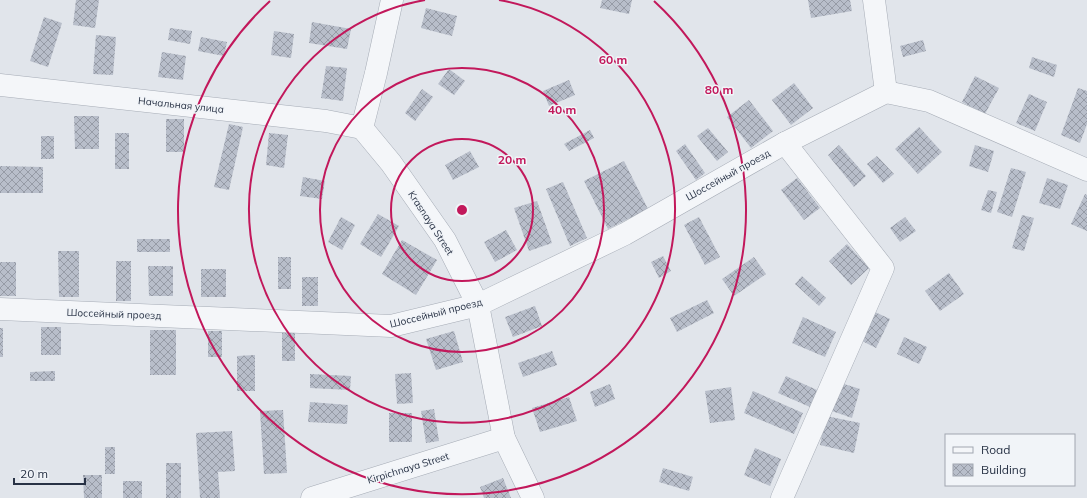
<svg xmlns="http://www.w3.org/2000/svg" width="1087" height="498" font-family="Mulish,sans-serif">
<defs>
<pattern id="building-cross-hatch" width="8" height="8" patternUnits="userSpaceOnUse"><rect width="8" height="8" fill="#b8beca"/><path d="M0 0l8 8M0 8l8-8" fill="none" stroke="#969ba6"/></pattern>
</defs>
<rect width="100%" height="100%" fill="#e1e5eb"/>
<g fill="url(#building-cross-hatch)">
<path d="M76 0H99L95 28 73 25Z"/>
<path d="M602 0H632L629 14 600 8Z"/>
<path d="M808 0H850L852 11 811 18Z"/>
<path d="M426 8 457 16 452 36 421 28Z"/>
<path d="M44 17 62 23 48 67 30 61Z"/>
<path d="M312 22 351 29 347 49 309 43Z"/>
<path d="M170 28 192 31 190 44 168 40Z"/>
<path d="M274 31 294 34 291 58 271 55Z"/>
<path d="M96 35 116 37 113 75 93 74Z"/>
<path d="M201 37 227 42 224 56 198 51Z"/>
<path d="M923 40 926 51 903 57 900 46Z"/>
<path d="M162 52 186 56 183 80 158 77Z"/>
<path d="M1032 57 1057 65 1054 77 1029 68Z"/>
<path d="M326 66 347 68 343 101 321 98Z"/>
<path d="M449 69 465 81 454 95 438 84Z"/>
<path d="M975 76 999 88 985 114 962 102Z"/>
<path d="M569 80 575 95 549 106 543 91Z"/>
<path d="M794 83 813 108 791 125 772 100Z"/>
<path d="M1078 88 1087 91V124L1080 143 1061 135Z"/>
<path d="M422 89 433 97 415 121 405 113Z"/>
<path d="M1029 94 1047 102 1035 131 1016 123Z"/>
<path d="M749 100 773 131 751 148 727 117Z"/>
<path d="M74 116H99V149H75Z"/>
<rect x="166" y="119" width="18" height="33"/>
<path d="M229 124 243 127 229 190 214 187Z"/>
<path d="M919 127 942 152 918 174 895 149Z"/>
<path d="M708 128 728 152 717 161 697 136Z"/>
<path d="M590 130 594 138 569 151 564 144Z"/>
<rect x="115" y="133" width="14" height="36"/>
<path d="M269 133 288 135 284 168 266 165Z"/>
<rect x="41" y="136" width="13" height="23"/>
<path d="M685 144 705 173 696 180 676 151Z"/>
<path d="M839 145 866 176 854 187 828 155Z"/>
<path d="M975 145 994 151 988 172 969 166Z"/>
<path d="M470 151 479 167 453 180 445 165Z"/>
<path d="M877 156 894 174 883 183 867 164Z"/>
<path d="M624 161 648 209 608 229 584 181Z"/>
<path d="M0 166 43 167V193H0Z"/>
<path d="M1011 168 1026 172 1012 217 997 212Z"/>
<path d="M303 177 325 181 322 199 300 196Z"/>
<path d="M797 178 820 208 804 220 781 190Z"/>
<path d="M1047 178 1068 185 1060 209 1039 203Z"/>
<path d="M563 182 587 238 570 246 546 189Z"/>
<path d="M988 190 997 192 991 213 981 210Z"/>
<path d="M1085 194 1087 195V231L1071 224Z"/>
<path d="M537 201 552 243 529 251 514 208Z"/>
<path d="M378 214 399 226 381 257 360 244Z"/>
<path d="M1022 215 1034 218 1024 251 1012 248Z"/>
<path d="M341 217 355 225 342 250 328 242Z"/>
<path d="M699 217 720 257 705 265 684 225Z"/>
<path d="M905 217 916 231 900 242 890 228Z"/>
<path d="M506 230 517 250 495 262 484 242Z"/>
<rect x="137" y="239" width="33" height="13"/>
<path d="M402 240 437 260 416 295 382 274Z"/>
<path d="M847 244 869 268 851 285 829 261Z"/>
<path d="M58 251H79V297H59Z"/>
<path d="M663 256 671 271 659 278 651 262Z"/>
<rect x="278" y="257" width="13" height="32"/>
<path d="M754 257 766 274 734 296 722 279Z"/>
<rect x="116" y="261" width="15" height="40"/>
<rect x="0" y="262" width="16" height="34"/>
<path d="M148 266H173V296H149Z"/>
<rect x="201" y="269" width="25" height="28"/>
<path d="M949 273 964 294 940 311 925 291Z"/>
<path d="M802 276 826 298 819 306 795 284Z"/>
<rect x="302" y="277" width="16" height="29"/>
<path d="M707 300 714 313 677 332 670 318Z"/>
<path d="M535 306 542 326 513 337 505 317Z"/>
<path d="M875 312 890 319 876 348 862 341Z"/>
<path d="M803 317 836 332 825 357 792 343Z"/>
<rect x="41" y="327" width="20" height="28"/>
<rect x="0" y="328" width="3" height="29"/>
<rect x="282" y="329" width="13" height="32"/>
<rect x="150" y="330" width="26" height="45"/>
<rect x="208" y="331" width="14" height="26"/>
<path d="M454 331 463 362 436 370 426 339Z"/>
<path d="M904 337 927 347 919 364 897 354Z"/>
<path d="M552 351 557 365 523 377 518 363Z"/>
<path d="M255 355V391H237V356Z"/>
<path d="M55 371V381H30V372Z"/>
<path d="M411 373 413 403 397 404 395 374Z"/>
<path d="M310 374 351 376 350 390 310 388Z"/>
<path d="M786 376 817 390 810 407 778 393Z"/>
<path d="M841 383 860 389 852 418 832 411Z"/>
<path d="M610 384 615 399 595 407 590 392Z"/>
<path d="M731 387 735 420 710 423 705 391Z"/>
<path d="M753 391 803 413 794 434 744 413Z"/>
<path d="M569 397 577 421 540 432 532 408Z"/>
<path d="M310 402 348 405 347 424 308 422Z"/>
<path d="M434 409 439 441 426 443 421 411Z"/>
<path d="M283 410 287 473 264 474 260 411Z"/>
<rect x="389" y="413" width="23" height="29"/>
<path d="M826 416 860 423 854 453 820 445Z"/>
<path d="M232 431 235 471 218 472 220 498H200L196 433Z"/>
<rect x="105" y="447" width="10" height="27"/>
<path d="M755 448 781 459 770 486 744 475Z"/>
<rect x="166" y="463" width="15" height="35"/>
<path d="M663 468 693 477 689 491 659 482Z"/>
<path d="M83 475H102V498H84Z"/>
<path d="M503 478 511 498H484L480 487Z"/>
<rect x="123" y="481" width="19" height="17"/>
</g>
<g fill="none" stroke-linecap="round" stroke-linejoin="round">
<g stroke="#a6acb6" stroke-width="23">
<g id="minor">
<path d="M392 0 376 73 362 128 391 163 445 240 478 305 504 438 533 498"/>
<path d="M874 0 886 92"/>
<path d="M0 85 326 121 362 128"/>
<path d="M0 309 391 326 478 305 625 234 785 143 886 92 929 101 1087 170"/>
<path d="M312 498 504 438"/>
<path d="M782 498 883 268 785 143"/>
</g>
</g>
<use href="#minor" stroke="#f4f6f9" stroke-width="22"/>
</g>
<g fill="none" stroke="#c2185b" stroke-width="2">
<circle cx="462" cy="210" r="71"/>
<circle cx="462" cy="210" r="142"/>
<path d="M499 0A213 213 0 1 1 425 0"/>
<path d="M654 1A284 284 0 1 1 270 1"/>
</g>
<g text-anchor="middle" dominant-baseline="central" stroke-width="3" stroke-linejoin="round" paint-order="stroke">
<g font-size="10" fill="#283245" stroke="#f1f4f8">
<text transform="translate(181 105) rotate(6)">Начальная улица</text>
<text transform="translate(728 175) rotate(-29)">Шоссейный проезд</text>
<text transform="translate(431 223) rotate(57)">Krasnaya Street</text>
<text transform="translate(436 313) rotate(-14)">Шоссейный проезд</text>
<text transform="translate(114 314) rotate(2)">Шоссейный проезд</text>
<text transform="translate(408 468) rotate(-17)">Kirpichnaya Street</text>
</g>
</g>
<circle cx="462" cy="210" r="6" fill="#c2185b" stroke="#f1f4f8" stroke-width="2"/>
<g font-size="12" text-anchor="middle" font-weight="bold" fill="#c2185b" stroke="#f1f4f8" stroke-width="3" stroke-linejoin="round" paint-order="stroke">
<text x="613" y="64">60 m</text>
<text x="719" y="94">80 m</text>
<text x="562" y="114">40 m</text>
<text x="512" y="164">20 m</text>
</g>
<rect x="945" y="434" width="130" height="52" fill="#f1f4f8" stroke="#a1a6b0"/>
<rect x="953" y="447" width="20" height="6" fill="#f4f6f9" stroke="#a1a6b0"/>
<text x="981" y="454" font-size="12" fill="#283245">Road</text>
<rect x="953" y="464" width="20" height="12" fill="url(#building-cross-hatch)" stroke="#a1a6b0"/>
<text x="981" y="474" font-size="12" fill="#283245">Building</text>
<path d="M14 478v6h71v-6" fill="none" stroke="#283245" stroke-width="2"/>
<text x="20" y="478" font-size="12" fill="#283245" stroke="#f1f4f8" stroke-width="3" paint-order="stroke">20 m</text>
</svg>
